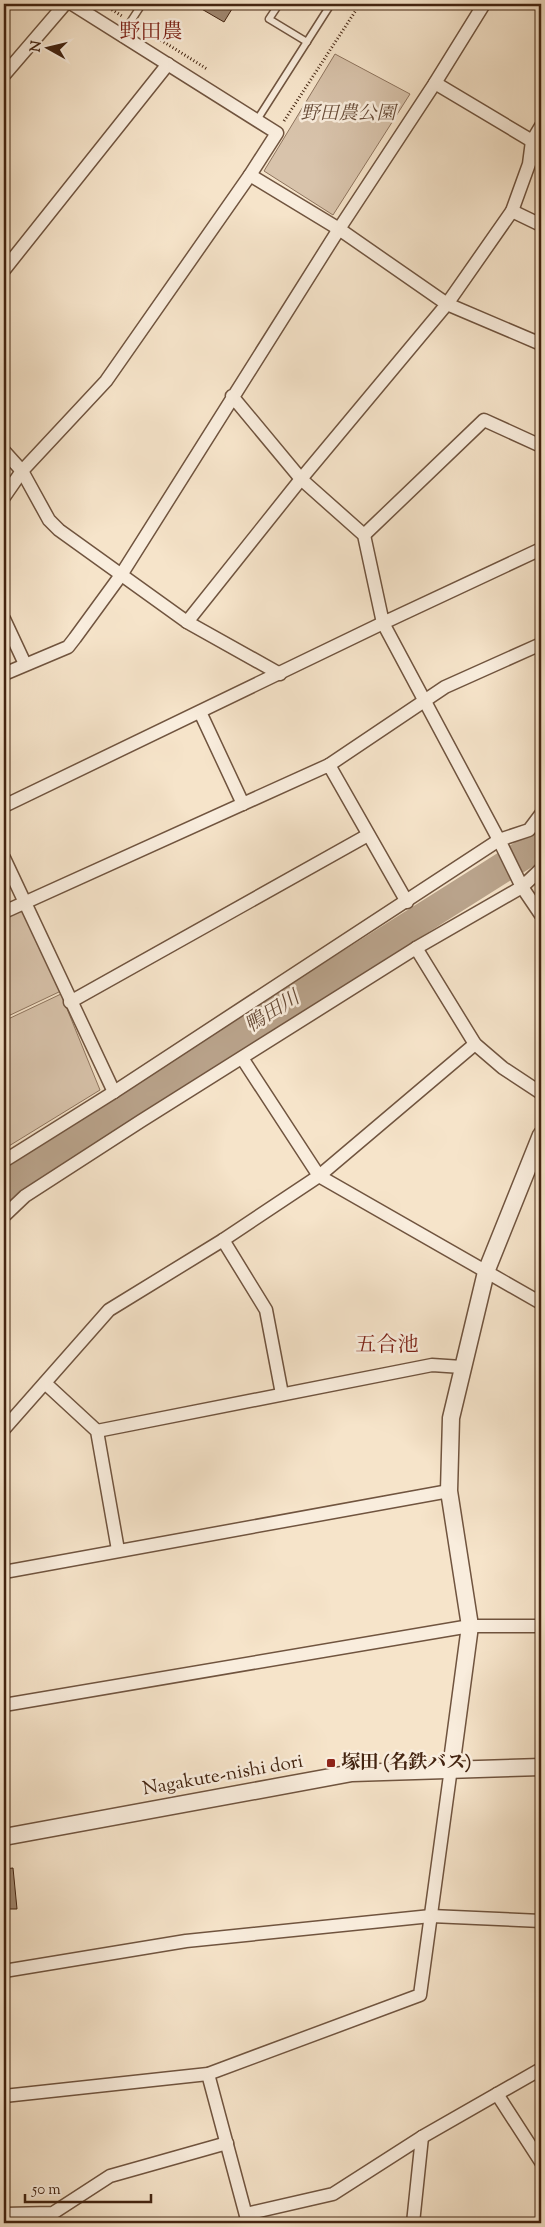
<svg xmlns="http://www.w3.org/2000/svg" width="545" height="2227" font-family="'Sorts Mill Goudy','Noto Serif JP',serif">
<rect width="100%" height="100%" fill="#f6e4ca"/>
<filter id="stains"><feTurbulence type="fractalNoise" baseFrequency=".004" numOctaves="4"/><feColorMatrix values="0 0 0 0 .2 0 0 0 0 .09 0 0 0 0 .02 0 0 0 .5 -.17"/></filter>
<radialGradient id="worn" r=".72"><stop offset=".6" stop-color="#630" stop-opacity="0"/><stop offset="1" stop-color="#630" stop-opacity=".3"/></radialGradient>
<g fill="#d8c3ab" stroke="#8e745e">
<path d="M335 54 410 94 333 215 264 171Z"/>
<path d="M21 909 61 991 4 1018V916Z"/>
<path d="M61 994 100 1090 4 1149V1021Z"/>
</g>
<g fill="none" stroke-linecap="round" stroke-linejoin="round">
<path stroke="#b9a38b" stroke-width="30" d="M4 1189 70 1141 526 853 541 837"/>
</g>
<g fill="#a08871" stroke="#432411">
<path d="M193 4H235L224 22Z"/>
<path d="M13 1868 17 1909H4V1869Z"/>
</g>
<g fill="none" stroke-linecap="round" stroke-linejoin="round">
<g stroke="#70543f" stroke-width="9">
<g id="service">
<path d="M279 4 269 19 307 42"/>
<path d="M122 35 142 4"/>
<path d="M257 120 331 4"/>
</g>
</g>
<g stroke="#70543f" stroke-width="15">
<g id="minor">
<path d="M4 75 65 4"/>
<path d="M435 83 532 141"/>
<path d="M541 126 532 141 529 164 512 211 447 304 541 344"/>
<path d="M250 175 339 229 435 83 484 4"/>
<path d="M512 211 541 225"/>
<path d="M4 270 168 64"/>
<path d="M4 451 22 471 49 520 59 530 187 622 301 479 364 535 383 623 541 549"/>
<path d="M4 497 22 471 106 381 250 175 277 133 72 4"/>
<path d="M364 535 484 420 541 446"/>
<path d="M4 619 25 664"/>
<path d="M187 622 280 674"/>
<path d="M4 674 68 647 75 638 121 575 339 229 447 304 301 479 232 396"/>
<path d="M200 712 243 804"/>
<path d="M329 765 445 687 541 644"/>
<path d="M4 806 383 623 499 840 522 887 541 869"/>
<path d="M4 858 114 1092"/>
<path d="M4 912 329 765 407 902"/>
<path d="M416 948 475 1044 503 1068 541 1093"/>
<path d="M70 1002 368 835"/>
<path d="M242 1058 319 1176 541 1303"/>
<path d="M4 1161 114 1092 499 840 529 830 541 814"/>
<path d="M4 1216 25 1196 141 1121 416 948 522 887 541 915"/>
<path d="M223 1240 266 1310 282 1394"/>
<path d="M45 1383 97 1431 118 1550"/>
<path d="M4 1429 109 1310 223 1240 319 1176 475 1044"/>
<path d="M97 1431 432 1365 462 1367"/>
<path d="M4 1572 449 1491"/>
<path d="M4 1705 470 1626H541"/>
<path d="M4 1971 186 1941 431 1916 541 1921"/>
<path d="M208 2074 248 2223"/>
<path d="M497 2094 541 2162"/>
<path d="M4 2096 208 2074 420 1995 451 1768"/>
<path d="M4 2214 53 2213 110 2176 227 2143"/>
<path d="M246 2214 333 2194 422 2137 541 2069"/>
<path d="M413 2223 422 2137"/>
</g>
</g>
<g stroke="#70543f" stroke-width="19">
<g id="tertiary">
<path d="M451 1768 470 1626 449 1491 451 1418 486 1272 541 1135"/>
<path d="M4 1837 352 1773 541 1767"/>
</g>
</g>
<g stroke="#432411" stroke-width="3" stroke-dasharray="1 2.5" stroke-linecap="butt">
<path d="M103 4 122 16"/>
<path d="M140 27 207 69"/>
<path d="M284 121 360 4"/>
</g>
<use href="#service" stroke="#f9eddd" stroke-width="6"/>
<use href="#minor" stroke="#f9eddd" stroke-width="12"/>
<use href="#tertiary" stroke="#f9eddd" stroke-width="16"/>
</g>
<rect fill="#8f2418" stroke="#f9eddd" stroke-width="2" x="326" y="1758" width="10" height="10" rx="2.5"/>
<g text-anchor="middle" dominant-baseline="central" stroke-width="5" stroke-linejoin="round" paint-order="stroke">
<g font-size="19" font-style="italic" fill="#684c38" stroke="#f9eddd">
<text x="348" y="114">野田農公園</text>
</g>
<g font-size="19" font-weight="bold" fill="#432411" stroke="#f9eddd" text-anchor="start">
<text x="341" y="1763">塚田 (名鉄バス)</text>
</g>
<g font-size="19" fill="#432411" stroke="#f9eddd">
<text transform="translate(223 1776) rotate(-10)">Nagakute-nishi dori</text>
</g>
<g font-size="20" font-style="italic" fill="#664a36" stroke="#f9eddd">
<text transform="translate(273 1013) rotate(-32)">鴨田川</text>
</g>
<g font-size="21" fill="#7a1f14" stroke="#f9eddd">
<text x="151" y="33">野田農</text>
<text x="387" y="1346">五合池</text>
</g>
</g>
<rect width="545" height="2227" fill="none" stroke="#f6e4ca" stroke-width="20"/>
<rect x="5" y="5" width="535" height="2217" fill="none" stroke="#432411" stroke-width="2.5"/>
<rect x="10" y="10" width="525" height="2207" fill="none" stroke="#432411"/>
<g transform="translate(48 48) rotate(278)" stroke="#f9eddd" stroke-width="4" paint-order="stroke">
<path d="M0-4L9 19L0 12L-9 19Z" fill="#432411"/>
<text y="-8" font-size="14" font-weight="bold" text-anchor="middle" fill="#432411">N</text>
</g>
<path d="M25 2194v8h126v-8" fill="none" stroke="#432411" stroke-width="2.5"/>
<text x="32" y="2194" font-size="15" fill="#432411" stroke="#f9eddd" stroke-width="4" paint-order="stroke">50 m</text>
<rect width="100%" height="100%" filter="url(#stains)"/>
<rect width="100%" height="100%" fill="url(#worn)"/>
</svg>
